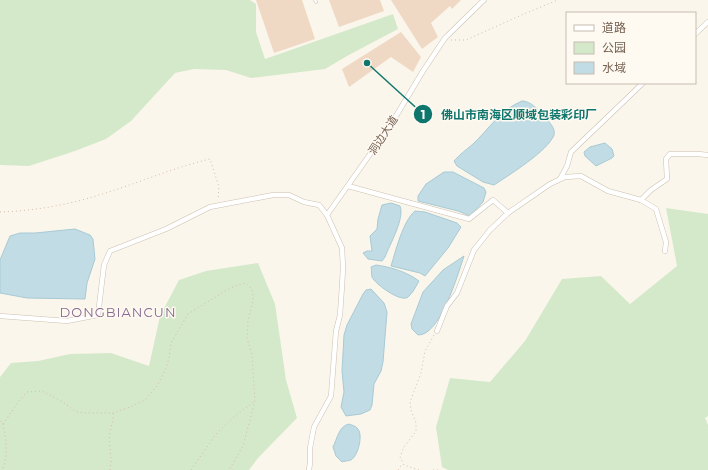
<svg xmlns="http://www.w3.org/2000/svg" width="708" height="470" font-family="Montserrat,'Noto Sans SC',sans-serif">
<rect width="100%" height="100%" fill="#fbf6eb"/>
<g fill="#d4e9ca">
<path d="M0 0H250L256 4V32L265 59 393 14 398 29 347 56 325 69 251 78 226 70 194 69 175 73 131 121 106 139 75 151 29 166 0 165Z"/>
<path d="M666 208 708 214V416L705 418 708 425V470H448L442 467 436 427 450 378 490 382 525 341 562 279 601 276 630 304 677 266Z"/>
<path d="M258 263 275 304 286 380 297 418 258 458 249 470H0V377L11 363 38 361 70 354 111 353 149 366 160 316 179 280 206 271Z"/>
</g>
<g fill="#c1dce4" stroke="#a8cad5">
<path d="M522 101C531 101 538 110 544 116 548 121 556 128 554 135 548 151 509 175 494 185L483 182 457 166 454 161C460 154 466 150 473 144 489 129 500 110 522 101Z"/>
<path d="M605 143 612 149 614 156 612 158 596 166 585 156 584 152 590 147Z"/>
<path d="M444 172H453L484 188 486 192 483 202 470 216 458 211 418 201V196L426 184Z"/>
<path d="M391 203 400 206C405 218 390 244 385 257L382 261 368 259 363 253 367 251H372L370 236 377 229 378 219 382 205Z"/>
<path d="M415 211 425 212 457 223 461 227 448 248 425 276 420 273 391 266C396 250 403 221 415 211Z"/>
<path d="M75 229 90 235 93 239 95 259 87 283 85 299 27 298 0 293V260L10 236 20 233H35Z"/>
<path d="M464 256C458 274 440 336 418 335L412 329 411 324 423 292 443 270Z"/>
<path d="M376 265C391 267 407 272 419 281 416 286 413 293 408 297 401 303 375 284 372 277 371 274 372 270 371 267Z"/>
<path d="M371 289 384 303 387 312 383 362 381 371 374 384 372 405 370 410 361 414 346 416 341 407 344 392 342 371 344 335 347 325 363 294 366 290Z"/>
<path d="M349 424C351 425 356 426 357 428 364 434 358 456 351 460 348 461 344 461 342 462L336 456 333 447C337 439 339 426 349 424Z"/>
</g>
<g fill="#efd9c5">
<path d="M256 0H302L315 39 274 53Z"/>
<path d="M329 0H380L384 11 339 27Z"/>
<path d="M391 0H461L452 9 450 6 431 23 438 37 422 49Z"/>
<path d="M401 32 421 57 413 72 391 57 349 87 342 69Z"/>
</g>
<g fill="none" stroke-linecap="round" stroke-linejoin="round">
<g stroke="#cdc0b2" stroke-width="3.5">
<path id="lane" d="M315 0 316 2"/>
</g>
<g stroke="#cdc0b2" stroke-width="5.5">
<g id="street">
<path d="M695 34 708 22"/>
<path d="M560 179 567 166 571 152 643 83"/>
<path d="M348 186 469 219 493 200 508 213 550 184 565 177 581 176 608 191 641 200 656 209 666 242 665 251"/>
<path d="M641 200 651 190 667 179 666 159 670 154H698L708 155"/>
<path d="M327 215 390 126 423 71 445 38 484 0"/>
<path d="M0 316 67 321 98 315 104 265 110 251 166 229 210 207 273 195H289L304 202 319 205 327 215 342 248 343 268 342 286 340 315 336 331 331 396 314 427 310 448V463L309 470"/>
<path d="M437 331 447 306 457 293 474 250 490 230 508 213"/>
</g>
</g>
<g stroke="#d4bda8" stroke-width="1" stroke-dasharray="1 3" stroke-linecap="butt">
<path d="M451 40H466L526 13 558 0"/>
<path d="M0 212C33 211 68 205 99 195 136 184 172 168 210 159L219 187 218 200"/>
<path d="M0 421 3 424C6 440 9 455 2 470"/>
<path d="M3 424C11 413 17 402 27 392L42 391 63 402 76 412 85 413H113L130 407 145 400 157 386 166 368 169 358 171 343 188 314 230 288 245 283 250 287 253 293V301L248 321 247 338 252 355 255 401 243 446 229 470"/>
<path d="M110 470C113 458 108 445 110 432 111 425 114 420 113 413"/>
<path d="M191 470 216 434 236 415 255 401"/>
<path d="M398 470 402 464"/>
<path d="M419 470 404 465 400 457 404 447 416 431V423L411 410 410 402 421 373 425 351 434 335"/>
<path d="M433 470H439"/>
</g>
<use href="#lane" stroke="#fff" stroke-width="2.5"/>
<use href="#street" stroke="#fff" stroke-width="4.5"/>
</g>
<g text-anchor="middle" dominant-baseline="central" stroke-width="3" stroke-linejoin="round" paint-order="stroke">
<g font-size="11" fill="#756050" stroke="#fefaf2">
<text transform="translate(383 135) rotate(-57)">洞边大道</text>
</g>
<g font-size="13" letter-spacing="1" fill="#866890" stroke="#fefaf2">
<text x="118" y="312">DONGBIANCUN</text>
</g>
</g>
<path fill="none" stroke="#0f766e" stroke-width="1.5" d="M367 63L423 114"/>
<g fill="#0f766e" stroke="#fefaf2" stroke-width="1.5">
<circle cx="367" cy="63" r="4"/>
<circle cx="423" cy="114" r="10"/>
</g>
<g font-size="12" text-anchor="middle" font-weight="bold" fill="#fff">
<text x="423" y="119">1</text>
</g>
<g font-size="12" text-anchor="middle" font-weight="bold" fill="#0f766e" stroke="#fefaf2" stroke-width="3" stroke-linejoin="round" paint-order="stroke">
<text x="519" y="119">佛山市南海区顺域包装彩印厂</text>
</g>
<rect x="566" y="12" width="130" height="72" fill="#fefaf2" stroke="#c7bcb1"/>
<rect x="574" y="25" width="20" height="6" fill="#ffffff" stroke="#c7bcb1"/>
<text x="602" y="32" font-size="12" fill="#756050">道路</text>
<rect x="574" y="42" width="20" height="12" fill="#d4e9ca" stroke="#c7bcb1"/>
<text x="602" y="52" font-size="12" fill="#756050">公园</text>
<rect x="574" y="62" width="20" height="12" fill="#c1dce4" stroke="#c7bcb1"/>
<text x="602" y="72" font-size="12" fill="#756050">水域</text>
</svg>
